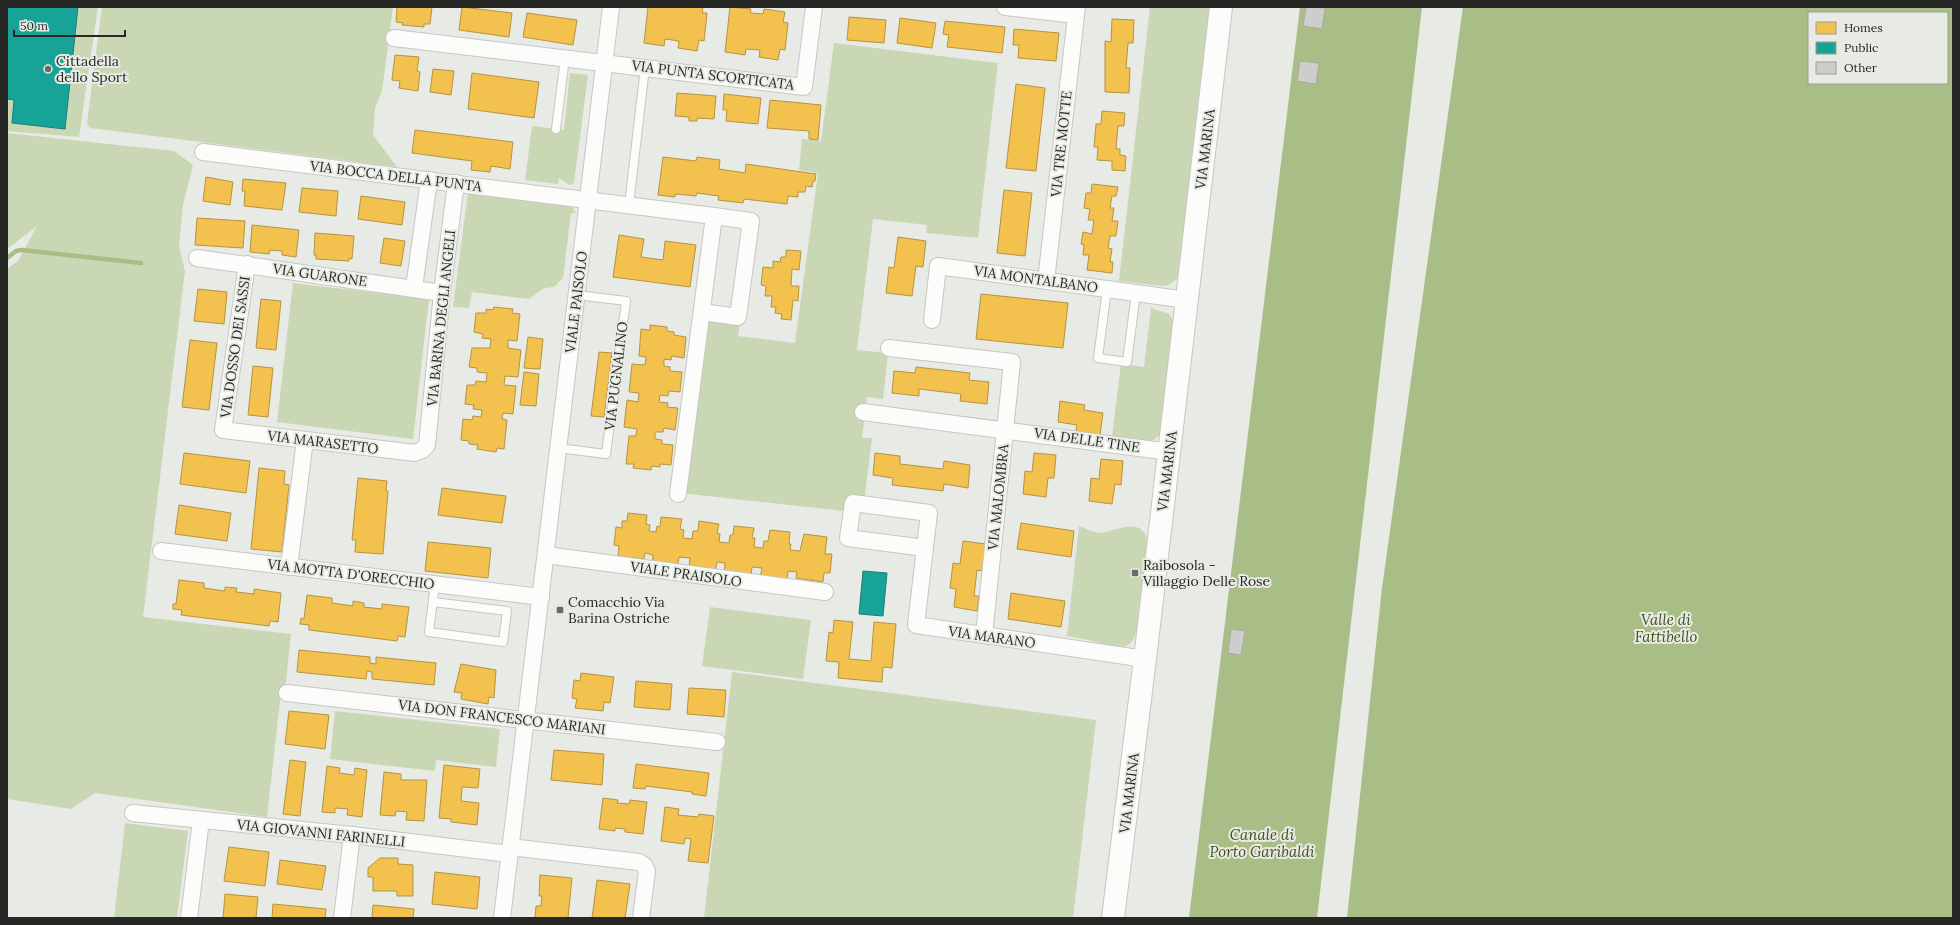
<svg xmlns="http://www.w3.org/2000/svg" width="1960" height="925" font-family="Lora,serif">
<rect width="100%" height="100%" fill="#e8eae5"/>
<g fill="#cad7b5">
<path d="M7 7H98L79 137 7 131Z"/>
<path d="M102 7H393L382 91 375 108 373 135 397 167 90 128 87 123Z"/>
<path d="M1150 7H1213L1179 277 1169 285 1162 286 1119 281Z"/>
<path d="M834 43 998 63 978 238 926 233 927 225 873 219 857 350 888 353 883 399 867 397 862 438H872L864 502 845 500 844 511 680 493 703 316 740 322 738 336 795 343 818 173 799 170 802 139 821 141Z"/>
<path d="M570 73 588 75 574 183 570 185 559 178 558 184 525 180 532 126 564 130Z"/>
<path d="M7 133 174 151 193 165 183 205 179 247 185 271 143 617 291 634 286 682 280 701 267 817 95 793 71 809 7 799V269L18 261 37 226 7 249Z"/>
<path d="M468 192 570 204 576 213H571L563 278 554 287 544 288 529 299 472 292 469 308 453 307Z"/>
<path d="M293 283 429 299 413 439 277 422Z"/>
<path d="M1151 308 1169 314 1175 323 1161 434 1153 440 1147 441 1112 436 1121 364 1144 367Z"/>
<path d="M1079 526C1087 529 1097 535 1106 532 1124 528 1143 518 1148 543L1137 630C1130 656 1112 646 1093 641 1085 639 1076 638 1067 636Z"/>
<path d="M710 607 811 620 803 679 702 666Z"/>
<path d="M732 672 1096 720 1073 918H704Z"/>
<path d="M335 711 500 729 496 767 436 760 435 771 330 759Z"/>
<path d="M125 823 188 831 177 918H114Z"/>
</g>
<g fill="#a9bd86" fill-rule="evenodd">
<path d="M1300 7H1422L1317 918H1189Z"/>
<path d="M1463 7H1953V918H1347L1382 588ZM1809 13H1947V83H1809Z"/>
</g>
<g fill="#f2c14e" stroke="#b59342">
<path d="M397 7H432L430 24H424V27L402 25 403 23 396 22Z"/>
<path d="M462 7 512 13 509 37 459 30Z"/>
<path d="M648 7H703L702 13H707L704 41 699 40 697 51 678 48 679 41 665 39 664 46 644 43Z"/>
<path d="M730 7 751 9 750 13 763 14 764 9 785 12 783 22 788 23 785 50 780 49 778 60 759 57 760 50 746 49 745 55 725 52Z"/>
<path d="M527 13 577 20 573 45 523 37Z"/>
<path d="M849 17 886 20 884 43 847 40Z"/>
<path d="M900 18 936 23 932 48 897 43Z"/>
<path d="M1112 19 1134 20 1133 43H1128L1126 68H1130L1129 93 1105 92V41L1111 42Z"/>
<path d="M945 21 1005 27 1002 53 947 47 949 35 943 34Z"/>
<path d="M1014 29 1059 33 1056 61 1018 58 1019 45H1013Z"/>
<path d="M395 55 419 57 417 71 420 72 418 91 399 88 400 81 392 80Z"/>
<path d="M433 69 454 71 451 95 430 92Z"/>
<path d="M472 73 539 82 534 118 468 109Z"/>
<path d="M1016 84 1045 88 1036 171 1006 168Z"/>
<path d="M677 93 716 96 714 119 697 118V121H689V117L675 116Z"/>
<path d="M724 94 761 98 758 124 726 121 727 110H723Z"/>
<path d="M770 100 821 105 818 140 809 139V131L767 128Z"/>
<path d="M1102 111 1125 113 1124 126H1118L1116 149H1120V155L1126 156 1125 171 1112 170V161L1097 160 1098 147H1094L1096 124H1101Z"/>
<path d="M415 130 513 142 510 169 491 166 490 172 471 170 472 161 412 153Z"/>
<path d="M663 157 696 161 697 157 720 160 719 169 745 173 746 164 816 174 815 181H813L812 187 806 186 805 192H798V197L788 196 787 204 744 199 743 203 718 200 719 196 697 193 696 196 675 194V197L658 195Z"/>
<path d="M206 177 233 182 230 205 203 201Z"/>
<path d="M243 179 286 183 282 210 244 206 245 191H242Z"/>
<path d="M1092 184 1118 187 1116 196H1112L1110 208H1114L1112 221H1118L1116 236H1110L1108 248 1112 249 1110 262H1113L1112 273 1087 270 1089 255H1083L1084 245 1081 244 1083 232 1092 234 1094 220H1088L1090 209 1084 208 1086 193H1091Z"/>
<path d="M302 188 338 191 336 216 299 212Z"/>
<path d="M1004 190 1032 193 1025 256 997 253Z"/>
<path d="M361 196 405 202 402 225 358 219Z"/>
<path d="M197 218 245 221 243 248 195 245Z"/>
<path d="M252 225 299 230 296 257 282 255V251L270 250 269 254 250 252Z"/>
<path d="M315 233 354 236 352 259 349 258V261L316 259V255H314Z"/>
<path d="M619 235 644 239 641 257 663 260 665 241 696 245 690 287 613 277Z"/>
<path d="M898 237 926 241 923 267 916 266 912 296 886 293 889 267 894 268Z"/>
<path d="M384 238 405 241 401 266 380 263Z"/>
<path d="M786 250 801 251 799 270 792 269 791 286H799L798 301 793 300 791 320 781 319 782 314 775 313 776 307H771L772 296H765L766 286 761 285 763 267 773 268V261L780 262 781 257H786Z"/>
<path d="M198 289 227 292 224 324 194 321Z"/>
<path d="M981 294 1068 303 1063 348 976 339Z"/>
<path d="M261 299 281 301 276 350 256 348Z"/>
<path d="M494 307 513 309 512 313 520 314 517 341 508 340V348L521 350 518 377 505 376 504 385 516 386 513 414 503 413 502 419 507 420 504 449 497 448 496 452 477 449 478 445 469 444V441L461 440 463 419 472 420 473 416 481 417 482 410 473 409 474 405 465 404 467 385H475L476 381 486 382 487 373 477 372V368L469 367 472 348H490L491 339 482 338 483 334 474 332 476 313H486V309L493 310Z"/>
<path d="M650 325 667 327V331L674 332V335L686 337 684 358 672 356 671 360 664 359V366L670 367V371L682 372 680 392 669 391 668 396 660 395 659 402 668 403 667 407 678 408 675 430 664 428 663 432H655V439L662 440V444L673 445 671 465 660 464V467L652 466 651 470 633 468 634 464H626L629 436H636L637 429 624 427 627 400 638 402 639 393 629 392 632 364 645 365 646 357 639 356 641 329 650 330Z"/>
<path d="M528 337 543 339 540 369 524 368Z"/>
<path d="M190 340 217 343 209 410 182 407Z"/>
<path d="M599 352 612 353 604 417 591 416Z"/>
<path d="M253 366 273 368 268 417 248 415Z"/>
<path d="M916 367 970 373 969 380 989 382 987 404 960 401 961 394 919 389V396L892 393 894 371 915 373Z"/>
<path d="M524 372 539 374 536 406 520 405Z"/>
<path d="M1060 401 1085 405 1084 410 1103 413 1100 435 1076 431 1077 425 1058 422Z"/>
<path d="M184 453 250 461 246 493 180 484Z"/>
<path d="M875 453 900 456V464L943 469 944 461 970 465 968 488 944 484 943 491 892 485 893 478 873 475Z"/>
<path d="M1034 453 1056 455 1054 478H1048L1046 497 1023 494 1025 471 1032 472Z"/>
<path d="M1101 459 1123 461 1121 485 1115 484 1112 504 1089 501 1091 478 1099 479Z"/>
<path d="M259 468 285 471 284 484 289 485 282 552 251 549Z"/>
<path d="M358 478 387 481 386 491H388L383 554 355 552 356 540H352Z"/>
<path d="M442 488 506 496 502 523 438 515Z"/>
<path d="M179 505 231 513 227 541 175 534Z"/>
<path d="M628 513 647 515 646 524 650 525 649 531 656 532 657 526 660 527 661 517 682 519 680 529 684 530 683 538 692 539 693 531H698L699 521 719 524 717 533 720 534 719 542 729 543 730 535H733L734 526 754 528 752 538H755L754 547 763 548 764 541H768L770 530 790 532 789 544H791L790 550 800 551 804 534 827 537 825 554H832L830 573H824L823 582 796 578 797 572 788 571 787 582 760 578 762 568 752 567 751 577 724 574 725 563 717 562 715 573 689 569 690 558 679 557 677 569 652 566 653 555 645 553 644 559 618 556 619 546 614 545 616 527 622 528V521H627Z"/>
<path d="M1021 523 1074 531 1071 557 1017 549Z"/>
<path d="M963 541 986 544 982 571 977 570 974 596H979L977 611 954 607 956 589 950 588 953 563 960 564Z"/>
<path d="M428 542 491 548 488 578 425 571Z"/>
<path d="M179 580 204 583V588L225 591V587L237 588 236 592 254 594V589L281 593 278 622 270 621 269 626 181 615 182 610 173 609V604H176Z"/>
<path d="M1011 593 1065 601 1061 627 1008 619Z"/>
<path d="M307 595 332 598V603L353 606V601L364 603V607L382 609V604L409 607 405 637 398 636 397 641 309 630V625L300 624 301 618 304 619Z"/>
<path d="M834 620 853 622 849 659 871 661 874 622 896 624 892 668 883 667 882 682 838 678 839 662 826 661 829 632 833 633Z"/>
<path d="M299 650 370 657V663L376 664V657L436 663 434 685 372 679V672L367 671 366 679 297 672Z"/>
<path d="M461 664 496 670 494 698 489 697 488 704 461 699 462 693 454 692Z"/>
<path d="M581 673 614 677 610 703 604 702 603 711 575 708 577 699 572 698 574 680 580 681Z"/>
<path d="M636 681 672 684 670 710 634 707Z"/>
<path d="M689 688 726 690 724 717 687 714Z"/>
<path d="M289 711 329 715 325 749 285 744Z"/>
<path d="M554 750 604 754 602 785 551 780Z"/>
<path d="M290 760 306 762 300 816 283 814Z"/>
<path d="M636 764 709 773 706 796 692 794V792L646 786 645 789 633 788Z"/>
<path d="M444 765 480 769 478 788 462 787 461 801 479 803 477 825 451 822V819L439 818Z"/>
<path d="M327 766 340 768 339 773 354 775 355 768 367 770 362 817 347 815 348 809 335 808V813L322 812Z"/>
<path d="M384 772 401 774V780H427L424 821 406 820 407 812 396 811 395 816 380 815Z"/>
<path d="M603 798 618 800 617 803 629 804 630 800 647 802 643 834 625 832V829L615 828V831L599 829Z"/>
<path d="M665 807 679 809 678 815 698 817 699 814 714 816 708 863 688 861 691 839 685 838 684 844 661 841Z"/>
<path d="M229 847 269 852 265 886 224 881Z"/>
<path d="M380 858H398V864L413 865V896H397V891H373V877H368V868Z"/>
<path d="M280 860 326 866 322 890 277 884Z"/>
<path d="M435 872 480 877 477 909 432 904Z"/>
<path d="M540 875 572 878 568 918H535L536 906H541L542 896H539Z"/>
<path d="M597 880 630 884 625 918H592Z"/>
<path d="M225 894 258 897 256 918H223Z"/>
<path d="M273 904 326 909 325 918H272Z"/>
<path d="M373 905 414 909 413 918H372Z"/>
</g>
<g fill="#17a398" stroke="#1c7e76">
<path d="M7 7H78L65 129 12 123 14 100 7 99Z"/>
<path d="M863 571 887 573 883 616 859 614Z"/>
</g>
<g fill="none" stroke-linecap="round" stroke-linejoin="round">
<path stroke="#a9bd86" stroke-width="4.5" d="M7 258 16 251 22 250 141 263"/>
</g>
<g fill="#cdcecb" stroke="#a9aaa6">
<path d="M1306 7 1325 8 1322 29 1303 26Z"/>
<path d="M1300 61 1319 63 1316 84 1297 81Z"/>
<path d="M1231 629 1245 631 1241 655 1228 653Z"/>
</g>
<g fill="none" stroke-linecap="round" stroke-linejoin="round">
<g stroke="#c6c7c3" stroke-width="10">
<g id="lane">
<path d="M556 129 565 58"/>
<path d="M629 205 645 67"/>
<path d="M1107 289 1098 358 1127 362 1136 293"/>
<path d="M558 448 606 454 626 301 577 295"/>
<path d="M433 602 507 611 503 642 429 632 435 584"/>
</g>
</g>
<g stroke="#c6c7c3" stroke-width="18">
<g id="street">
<path d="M1005 7 1076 15"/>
<path d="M394 38 804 87 814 7"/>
<path d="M203 152 714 216"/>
<path d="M197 258 442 293"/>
<path d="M247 264 223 430 415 453 422 450 427 445 442 293 456 183"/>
<path d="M1046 281 1077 7"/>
<path d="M414 288 429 180"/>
<path d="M932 320 938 266 1187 300"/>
<path d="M889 348 1012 362 984 635"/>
<path d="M863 412 1170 452"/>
<path d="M678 494 714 216 751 221 738 317 702 312"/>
<path d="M925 548 848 538 853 503 929 513 916 625 1145 659"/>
<path d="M161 551 541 597"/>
<path d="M546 555 825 592"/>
<path d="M289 567 305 440"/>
<path d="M287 693 717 742"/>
<path d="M133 813 352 835 509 854"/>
<path d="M510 847 639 862 644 865 647 871 641 918"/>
<path d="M189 918 201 820"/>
<path d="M342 918 352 835"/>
<path d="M502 918 611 7"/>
</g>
</g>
<g stroke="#c6c7c3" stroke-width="24">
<path id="secondary" d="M1113 918 1145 659 1221 7"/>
</g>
<use href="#lane" stroke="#fcfcfb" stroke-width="8"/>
<use href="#street" stroke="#fcfcfb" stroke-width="16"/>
<use href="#secondary" stroke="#fcfcfb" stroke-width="22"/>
</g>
<g fill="#6b6c68" stroke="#e8ebe4" stroke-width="1.5">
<circle cx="48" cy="69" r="4"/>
<rect x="1131" y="569" width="8" height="8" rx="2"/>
<rect x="556" y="606" width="8" height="8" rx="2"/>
</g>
<g text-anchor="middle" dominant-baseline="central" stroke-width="4" stroke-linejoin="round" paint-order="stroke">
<g font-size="14" fill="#272825" stroke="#e8ebe4" text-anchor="start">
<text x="56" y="61">Cittadella<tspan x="56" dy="16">dello Sport</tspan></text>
<text x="1143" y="565">Raibosola -<tspan x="1143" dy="16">Villaggio Delle Rose</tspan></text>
<text x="568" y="602">Comacchio Via<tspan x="568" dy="16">Barina Ostriche</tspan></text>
</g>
<g font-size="14" fill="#272825" stroke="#e8ebe4">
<text transform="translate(713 75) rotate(7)">VIA PUNTA SCORTICATA</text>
<text transform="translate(1061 144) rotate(-84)">VIA TRE MOTTE</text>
<text transform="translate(1205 149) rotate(-83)">VIA MARINA</text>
<text transform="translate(396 176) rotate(7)">VIA BOCCA DELLA PUNTA</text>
<text transform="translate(320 275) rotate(8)">VIA GUARONE</text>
<text transform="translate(1036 279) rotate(8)">VIA MONTALBANO</text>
<text transform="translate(576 302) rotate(-83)">VIALE PAISOLO</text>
<text transform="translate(441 318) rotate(-84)">VIA BARINA DEGLI ANGELI</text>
<text transform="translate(235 347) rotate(-82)">VIA DOSSO DEI SASSI</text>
<text transform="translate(616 376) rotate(-83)">VIA PUGNALINO</text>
<text transform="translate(1087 440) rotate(8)">VIA DELLE TINE</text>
<text transform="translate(323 442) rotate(7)">VIA MARASETTO</text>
<text transform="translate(1167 471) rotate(-83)">VIA MARINA</text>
<text transform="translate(998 497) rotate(-84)">VIA MALOMBRA</text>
<text transform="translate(351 574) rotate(7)">VIA MOTTA D'ORECCHIO</text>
<text transform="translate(686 574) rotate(8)">VIALE PRAISOLO</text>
<text transform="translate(992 637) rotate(8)">VIA MARANO</text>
<text transform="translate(502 717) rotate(7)">VIA DON FRANCESCO MARIANI</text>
<text transform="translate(1129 793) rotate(-83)">VIA MARINA</text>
<text transform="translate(321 833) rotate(6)">VIA GIOVANNI FARINELLI</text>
</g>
<g font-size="15" font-style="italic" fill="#3e501a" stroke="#e8ebe4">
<text x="1666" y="619">Valle di<tspan x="1666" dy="17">Fattibello</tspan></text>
<text x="1262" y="834">Canale di<tspan x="1262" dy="17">Porto Garibaldi</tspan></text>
</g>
</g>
<rect width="1960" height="925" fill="none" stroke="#272825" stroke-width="16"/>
<rect x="1808" y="12" width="140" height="72" fill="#e8ebe4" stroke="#9b9d98"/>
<rect x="1816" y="22" width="20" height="12" fill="#f2c14e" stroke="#9b9d98"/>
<text x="1844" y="32" font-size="12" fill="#272825">Homes</text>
<rect x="1816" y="42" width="20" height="12" fill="#17a398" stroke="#9b9d98"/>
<text x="1844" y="52" font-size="12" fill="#272825">Public</text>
<rect x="1816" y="62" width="20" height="12" fill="#cdcecb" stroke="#9b9d98"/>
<text x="1844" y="72" font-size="12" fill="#272825">Other</text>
<path d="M14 30v6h111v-6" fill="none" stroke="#272825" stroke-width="2"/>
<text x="20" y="30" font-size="12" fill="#272825" stroke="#e8ebe4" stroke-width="3" paint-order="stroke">50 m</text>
</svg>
